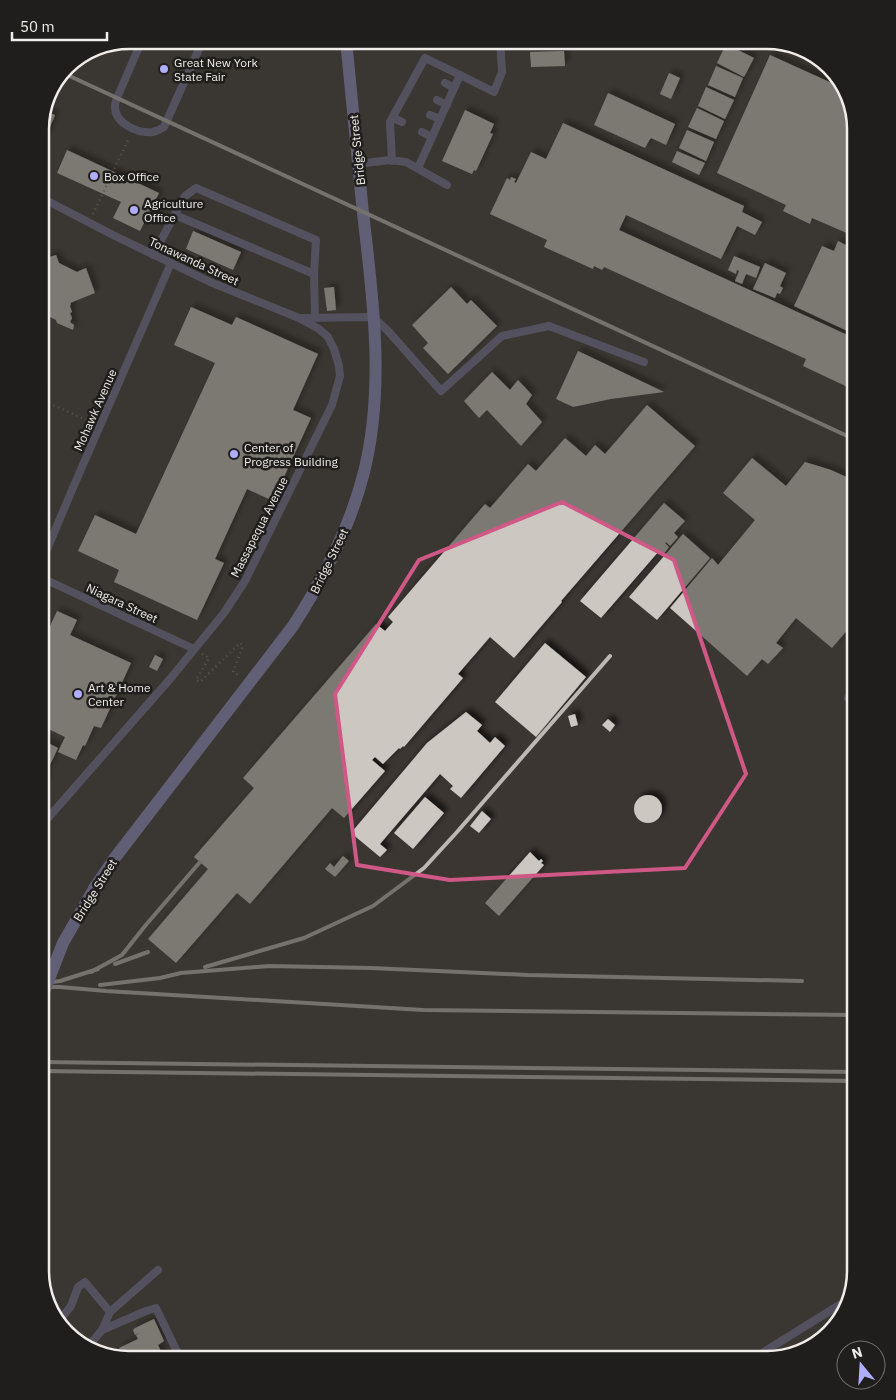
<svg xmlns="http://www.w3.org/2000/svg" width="896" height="1400" font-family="'IBM Plex Sans',sans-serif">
<defs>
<filter id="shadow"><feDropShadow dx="4.5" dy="-4.5" stdDeviation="2.5" flood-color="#0009"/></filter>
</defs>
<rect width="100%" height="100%" fill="#3b3632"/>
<g fill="#ccc7c1" filter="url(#shadow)">
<path d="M726 44 754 58 744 77 717 63Z"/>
<path d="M564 51 565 66 531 67 530 52Z"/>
<path d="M770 55 847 90 856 129V237L812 218 810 224 783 211 786 205 717 173Z"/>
<path d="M716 66 743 78 735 97 708 85Z"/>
<path d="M669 73 680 78 671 99 660 94Z"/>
<path d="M706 87 734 100 725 119 698 106Z"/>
<path d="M608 93 675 124 666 145 651 138V139H650L645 148 594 125Z"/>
<path d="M697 108 724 121 716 139 688 127Z"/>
<path d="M465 110 494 124 490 133 493 134 476 171 474 170 472 174 442 161Z"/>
<path d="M45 111 55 115 42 146 40 145V123Z"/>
<path d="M563 123 744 206 742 212 762 222 755 235 737 226 721 259 626 215 619 230 856 339V391L803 366 806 359 604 267 602 270 594 266 593 269 544 247 547 240 490 214 507 178 510 180 511 177 516 179 514 182 516 183 531 152 546 159Z"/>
<path d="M687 130 714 142 706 161 679 148Z"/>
<path d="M67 150 159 193 140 231 113 218 121 202 57 173Z"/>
<path d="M677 151 705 163 699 175 672 162Z"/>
<path d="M193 231 241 252 233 270 186 249Z"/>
<path d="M838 241 856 250V335L794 306 822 246 834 251Z"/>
<path d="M56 255 59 263 77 272 86 268 95 293 70 303H71L70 306 72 312 70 313 72 318 70 322 74 325 73 330 57 323 56 320 40 312V260Z"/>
<path d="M734 256 760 267 756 278 746 274 742 284 735 281 739 271 737 270 736 274 728 270Z"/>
<path d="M765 263 786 273 780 286 783 288 780 294 777 293 775 298 753 289Z"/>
<path d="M334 287 336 310 327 311 324 288Z"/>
<path d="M451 287 467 304 471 300 497 326 448 374 423 348 428 343 412 325Z"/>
<path d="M191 307 232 325 236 317 318 354 293 410 311 418 273 501 247 489 215 559 224 563 197 620 114 582 119 570 78 551 95 515 136 534 215 363 174 345Z"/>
<path d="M578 351 664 392 611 399 573 407 556 399Z"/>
<path d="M492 372 510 390 518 380 532 395 526 404 542 422 521 446 487 410 479 418 464 401Z"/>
<path d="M647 405 695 446 561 601 562 602 514 658 490 637 458 674 463 678 404 747 403 746 400 749 399 748 383 764 375 757 372 760 385 771 344 818 332 808 250 904 237 893 176 963 148 939 208 869 194 857 254 788 243 778 376 624 385 631 393 622 388 617 485 504 490 508 528 464 536 471 565 438 586 456 595 445 605 454Z"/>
<path d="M752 458 786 486 805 462 831 470 853 480 856 473V620L832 648 796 618 776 643 783 648 768 664 762 659 747 676 670 608 712 558 718 565 755 520 723 493Z"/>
<path d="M664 503 685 521 674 533 678 537 670 546 666 542 665 543 669 547 663 555 659 551 601 618 580 601Z"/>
<path d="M683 534 710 558 657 620 629 597Z"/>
<path d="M57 611 77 620 70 635 131 663 101 728 94 726 85 746 83 745 76 760 58 752 65 737 40 725V648Z"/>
<path d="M545 643 586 677 536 737 495 702Z"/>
<path d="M155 655 163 659 157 671 149 667Z"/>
<path d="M466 712 482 725 477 731 490 743 495 737 505 746 461 798 450 789 453 786 440 774 380 844 387 850 380 857 351 833 427 743Z"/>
<path d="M575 714 578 725 571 727 568 716Z"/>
<path d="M608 719 615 725 610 732 602 725Z"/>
<path d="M40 739 58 748 44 777 47 778 40 792Z"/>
<circle cx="648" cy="809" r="14"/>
<path d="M425 797 444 813 413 849 394 833Z"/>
<path d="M482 811 491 819 479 833 470 826Z"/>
<path d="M530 852 539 861 541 859 543 861 541 863 544 865 499 916 485 903Z"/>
<path d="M343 856 349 861 335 877 325 869 330 863 334 867Z"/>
<path d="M154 1319 164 1341 158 1345 165 1360H123L112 1356 121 1352 119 1348 138 1339 136 1335 141 1332 135 1335 133 1330 135 1328Z"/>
</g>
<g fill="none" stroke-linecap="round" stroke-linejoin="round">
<g stroke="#7a7672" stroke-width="2.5" stroke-dasharray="1 4" stroke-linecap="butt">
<path d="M108 44 116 46 119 42"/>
<path d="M93 214 129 138"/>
<path d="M40 399 91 422"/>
<path d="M202 654 209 658 196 680 200 682 240 643 243 646 233 672 240 676"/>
</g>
<g stroke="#717196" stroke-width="8">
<path d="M142 40 117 98C116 101 115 103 115 106 114 123 138 134 153 132 157 131 161 129 164 127L203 40"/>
<path d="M460 75 494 92 502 72 500 40"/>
<path d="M445 83 454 88"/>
<path d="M437 100 447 105"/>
<path d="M430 115 440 119"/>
<path d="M393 118 402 122"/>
<path d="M422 132 432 137"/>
<path d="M392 161 390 122 425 58 460 75 418 168"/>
<path d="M358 164 390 160 406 162 447 185"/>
<path d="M175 215 314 274"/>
<path d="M153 255 185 196 196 188 316 240 314 274 315 317"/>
<path d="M301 318 373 317 389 332 441 391 502 336 549 326 644 362"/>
<path d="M40 566 72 490 171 263"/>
<path d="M40 577 194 649"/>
<path d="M848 698 856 690"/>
<path d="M40 827 170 679 224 613 245 581 332 405 340 376 339 366 334 349 328 337 319 329 299 318 210 282 113 235 40 197"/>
<path d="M57 1320 63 1316 71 1306 78 1287 85 1282 110 1312"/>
<path d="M102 1330 146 1311 156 1308 181 1360"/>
<path d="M87 1348 102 1330 110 1312 158 1270"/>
<path d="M754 1360 767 1350 849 1299"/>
</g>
<path stroke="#9191cb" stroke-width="12" d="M95 887 114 859 293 626C324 578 350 528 364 472 385 388 373 298 363 213 357 155 352 98 346 40"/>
<g stroke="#bcb9b5" stroke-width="4">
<path d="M63 73 856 440"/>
<path d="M115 964 148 952"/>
<path d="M205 967 304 938 373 906 424 868 457 832 610 656"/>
<path d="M91 972 122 955 145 926 200 862"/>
<path d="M52 982 60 981 98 969"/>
<path d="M100 985 160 978 181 973 269 966 371 968 528 975 802 981"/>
<path d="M40 987H60L106 991 423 1010 856 1015"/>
<path d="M40 1062 856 1072"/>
<path d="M40 1071 856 1081"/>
</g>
<path stroke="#9191cb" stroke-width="12" d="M40 1002 63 943 95 887"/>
</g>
<path d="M0 0H896V1400H0ZM562 502 674 560 746 774 685 868 450 880 357 865 335 694 419 560Z" fill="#3b3632" fill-opacity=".55" fill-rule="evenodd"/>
<path fill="none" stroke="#d05886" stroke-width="4" stroke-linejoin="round" d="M562 502 674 560 746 774 685 868 450 880 357 865 335 694 419 560Z"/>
<g fill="#afaefa" stroke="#201e1c" stroke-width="2">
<circle cx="164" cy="69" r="5"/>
<circle cx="94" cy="176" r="5"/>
<circle cx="134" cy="210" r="5"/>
<circle cx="234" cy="454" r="5"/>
<circle cx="78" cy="694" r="5"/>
</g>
<g text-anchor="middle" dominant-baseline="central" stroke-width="5" stroke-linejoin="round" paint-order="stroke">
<g font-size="12" fill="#f0edea" stroke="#201e1c" text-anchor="start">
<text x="174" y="62">Great New York<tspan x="174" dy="14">State Fair</tspan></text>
<text x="104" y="176">Box Office</text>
<text x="144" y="203">Agriculture<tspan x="144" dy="14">Office</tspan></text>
<text x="244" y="447">Center of<tspan x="244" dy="14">Progress Building</tspan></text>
<text x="88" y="687">Art &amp; Home<tspan x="88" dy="14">Center</tspan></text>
</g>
<g font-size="12" fill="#f0edea" stroke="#201e1c">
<text transform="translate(357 150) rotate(-96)">Bridge Street</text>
<text transform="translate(194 261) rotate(25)">Tonawanda Street</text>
<text transform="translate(95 410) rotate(-66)">Mohawk Avenue</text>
<text transform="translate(259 527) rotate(-63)">Massapequa Avenue</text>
<text transform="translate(329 561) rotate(-64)">Bridge Street</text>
<text transform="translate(122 603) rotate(25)">Niagara Street</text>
<text transform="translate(95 890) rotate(-58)">Bridge Street</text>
</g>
</g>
<path d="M0 0H896V1400H0ZM129 49H767A80 80 0 0 1 847 129V1271A80 80 0 0 1 767 1351H129A80 80 0 0 1 49 1271V129A80 80 0 0 1 129 49Z" fill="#201e1c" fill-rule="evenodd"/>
<path fill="none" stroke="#f0edea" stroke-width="2.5" d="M129 49H767A80 80 0 0 1 847 129V1271A80 80 0 0 1 767 1351H129A80 80 0 0 1 49 1271V129A80 80 0 0 1 129 49Z"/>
<g transform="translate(861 1365) rotate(342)"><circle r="24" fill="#201e1c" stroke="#73716e"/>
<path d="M0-4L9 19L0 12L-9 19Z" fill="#afaefa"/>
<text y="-8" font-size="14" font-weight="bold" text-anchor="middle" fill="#f0edea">N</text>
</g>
<path d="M12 32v8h95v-8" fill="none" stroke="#f0edea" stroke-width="2.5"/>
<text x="20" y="32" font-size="15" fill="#f0edea" stroke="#201e1c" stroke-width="4" paint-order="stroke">50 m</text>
</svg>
